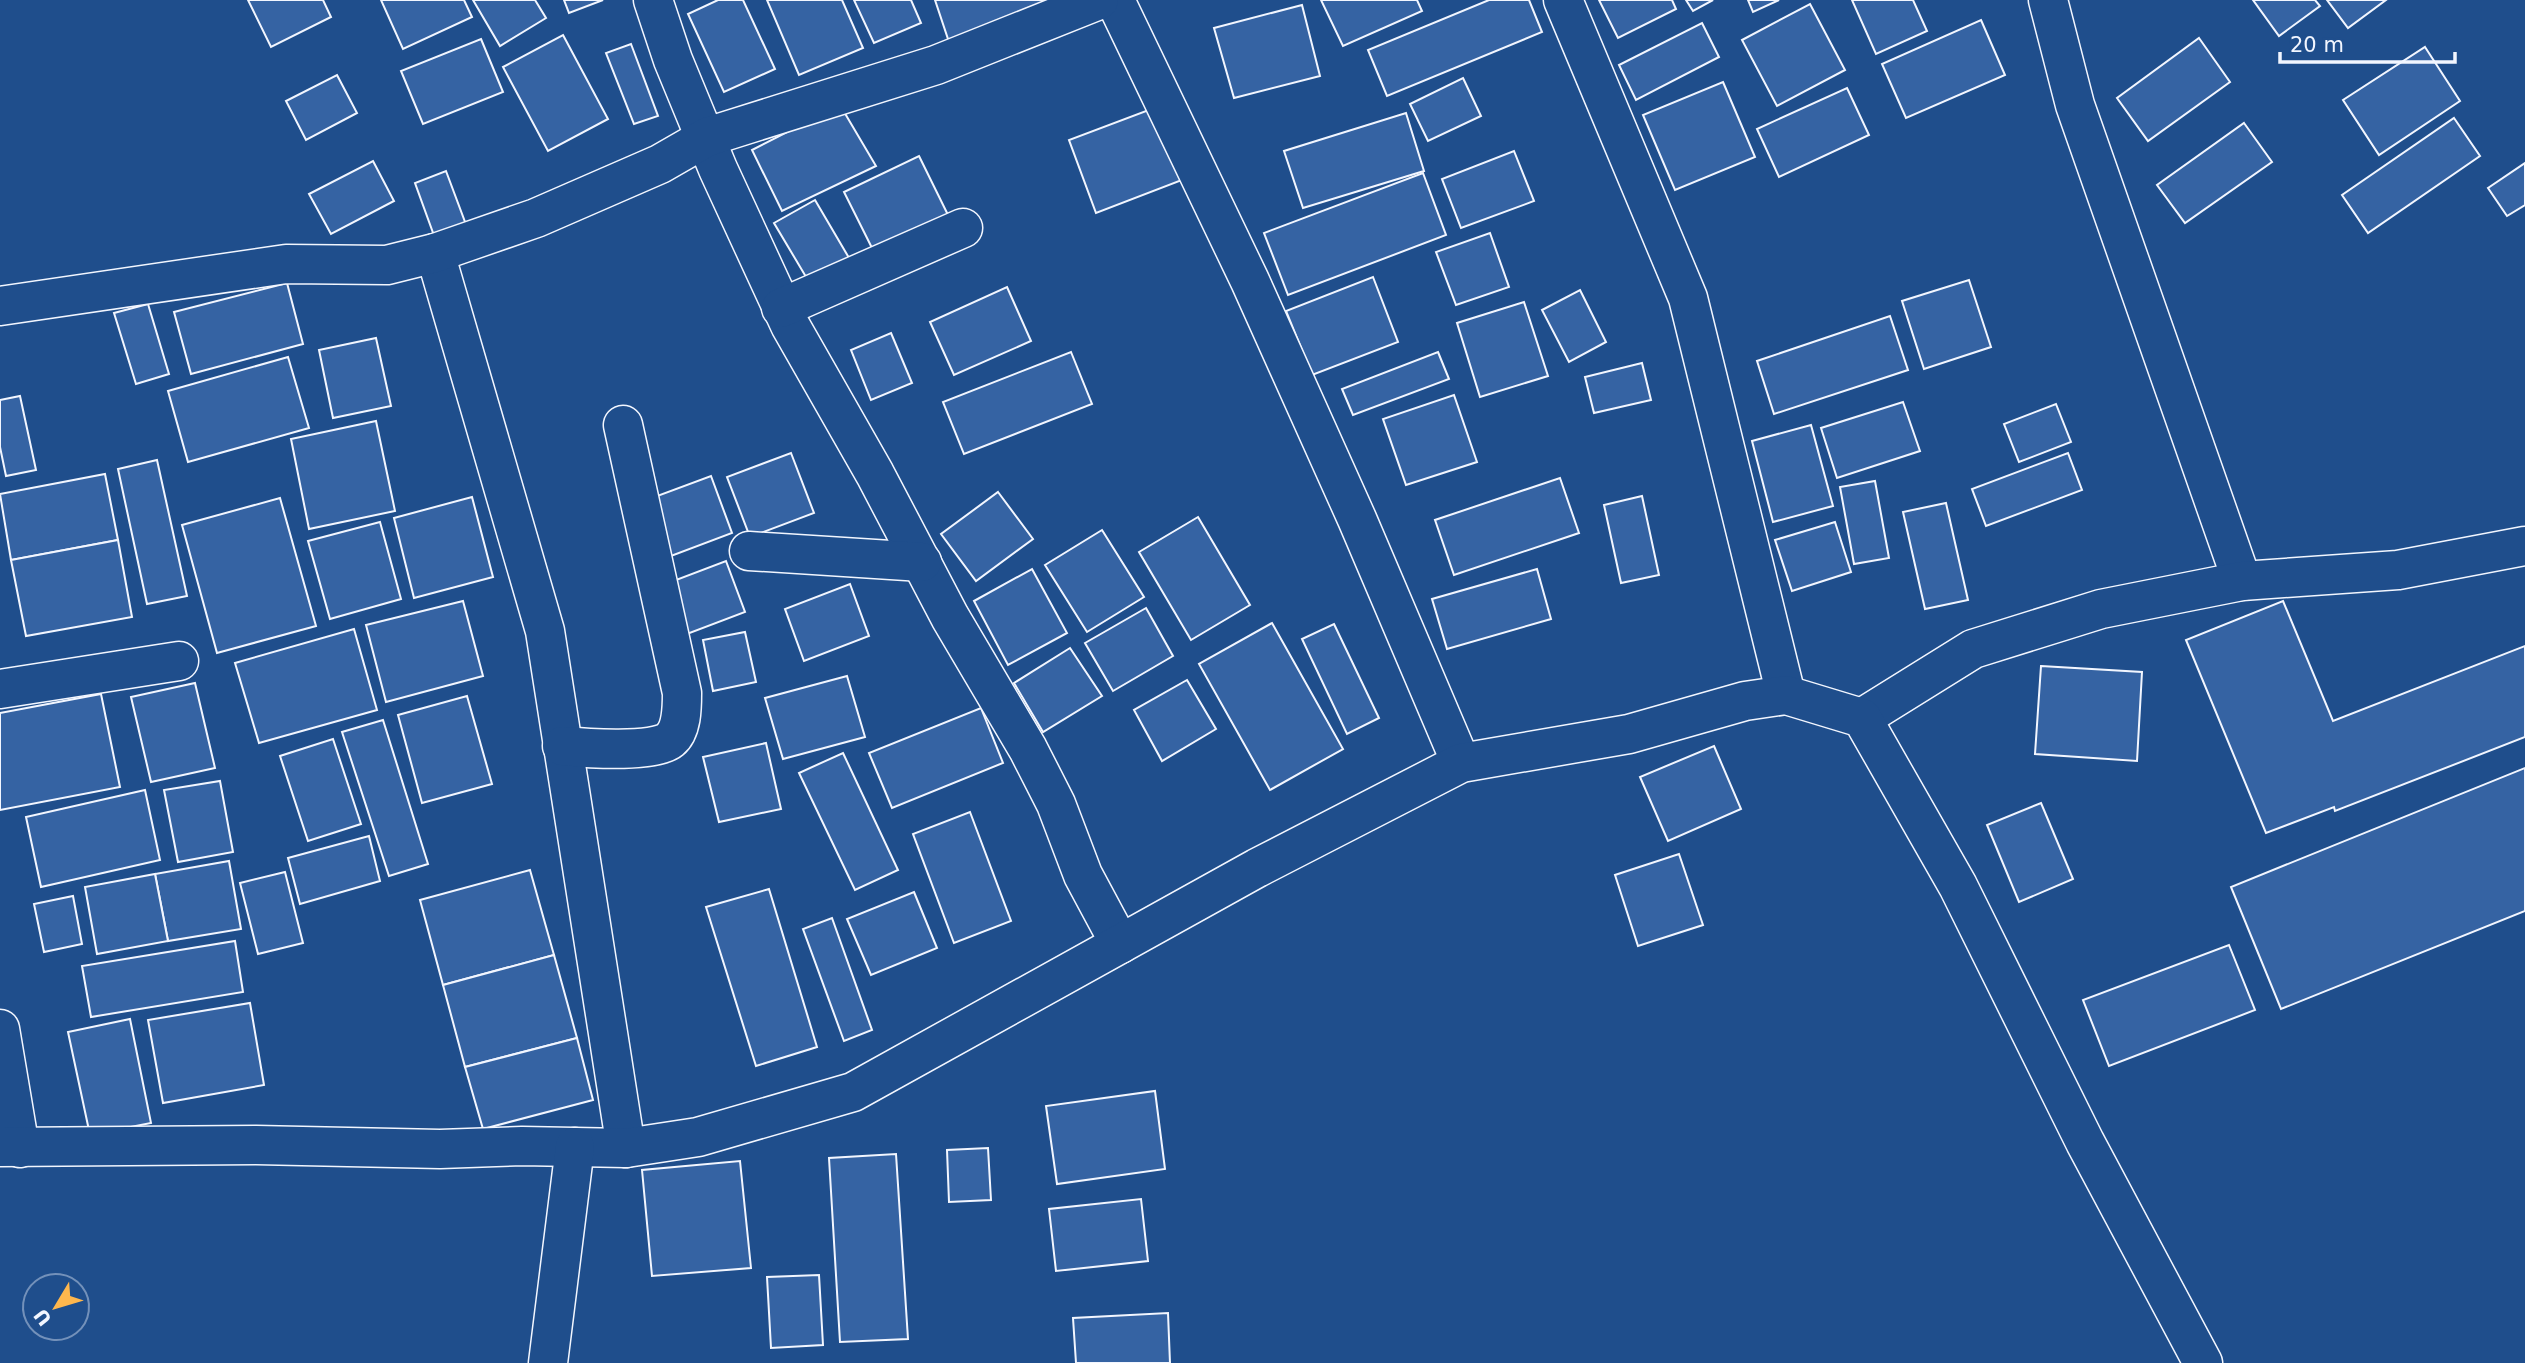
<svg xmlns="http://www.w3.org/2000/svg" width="2525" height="1363" font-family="'DejaVu Sans',sans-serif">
<rect width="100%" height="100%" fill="#1f4e8c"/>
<g fill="#3563a3" stroke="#f2f6ff" stroke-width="2">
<path d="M248 0H323L331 17 271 47Z"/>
<path d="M381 0H464L472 17 403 49Z"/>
<path d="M473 0H535L546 18 500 46Z"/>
<path d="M564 0H603L569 13Z"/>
<path d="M718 0H743L775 69 724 92 688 14Z"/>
<path d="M767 0H842L863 48 799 75Z"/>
<path d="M854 0H911L921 23 874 43Z"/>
<path d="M935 0H1079L949 42Z"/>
<path d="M1321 0H1417L1422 11 1343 46Z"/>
<path d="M1489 0H1529L1542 32 1387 96 1368 50Z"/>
<path d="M1599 0H1672L1676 9 1618 38Z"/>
<path d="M1686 0H1713L1693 11Z"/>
<path d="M1748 0H1779L1753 12Z"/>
<path d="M1852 0H1913L1927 31 1876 54Z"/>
<path d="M2253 0H2315L2320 6 2279 36Z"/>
<path d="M2327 0H2386L2348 28Z"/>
<path d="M1810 4 1845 70 1777 106 1742 40Z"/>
<path d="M1302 5 1320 76 1234 98 1214 28Z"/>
<path d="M1981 20 2005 75 1906 118 1882 64Z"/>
<path d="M1702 23 1719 57 1636 100 1619 65Z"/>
<path d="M563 35 608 119 548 151 503 67Z"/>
<path d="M2199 38 2230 82 2148 141 2117 98Z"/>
<path d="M481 39 503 92 423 124 401 71Z"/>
<path d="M631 44 658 116 634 124 606 53Z"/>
<path d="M2425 47 2460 101 2379 155 2343 100Z"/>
<path d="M337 75 357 113 306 140 286 101Z"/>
<path d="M1463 78 1481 116 1428 141 1410 104Z"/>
<path d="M1723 82 1755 157 1675 190 1643 115Z"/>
<path d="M1847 88 1869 135 1779 177 1757 129Z"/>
<path d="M840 105 876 166 782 211 752 150Z"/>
<path d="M1154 108 1182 180 1096 213 1069 140Z"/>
<path d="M1406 113 1424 171 1303 208 1284 151Z"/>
<path d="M2454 118 2480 156 2368 233 2342 195Z"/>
<path d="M2244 123 2272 162 2185 223 2157 185Z"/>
<path d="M1514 151 1534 201 1461 228 1442 179Z"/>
<path d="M919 156 951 221 876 256 844 192Z"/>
<path d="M373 161 394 201 331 234 309 194Z"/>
<path d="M2525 163V205L2507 216 2488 188Z"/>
<path d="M446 171 468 230 436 241 415 183Z"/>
<path d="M1423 173 1446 235 1288 295 1264 233Z"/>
<path d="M815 200 852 263 812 287 774 223Z"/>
<path d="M1490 233 1509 287 1456 305 1436 252Z"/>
<path d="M1373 277 1398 342 1312 375 1286 311Z"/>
<path d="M1969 280 1991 347 1924 369 1902 301Z"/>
<path d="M287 283 303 344 191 374 174 312Z"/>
<path d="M1007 287 1031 341 954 375 930 322Z"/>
<path d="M1580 290 1606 342 1569 362 1542 310Z"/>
<path d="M1524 302 1548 376 1480 397 1457 323Z"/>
<path d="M148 304 169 374 136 384 114 313Z"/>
<path d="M1890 316 1908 370 1774 414 1757 361Z"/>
<path d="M891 333 912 383 871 400 851 350Z"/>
<path d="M376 338 391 406 333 418 319 350Z"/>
<path d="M1071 352 1092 404 964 454 943 402Z"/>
<path d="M1438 352 1449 379 1353 415 1342 389Z"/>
<path d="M288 357 309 428 188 462 168 391Z"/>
<path d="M1642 363 1651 400 1594 413 1585 377Z"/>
<path d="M1454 395 1477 462 1406 485 1383 419Z"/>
<path d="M20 396 36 470 6 476 0 447V400Z"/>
<path d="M1903 402 1920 451 1837 478 1821 428Z"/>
<path d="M2056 404 2071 442 2019 462 2004 424Z"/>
<path d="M376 421 395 511 309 529 291 439Z"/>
<path d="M1811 425 1833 506 1773 522 1752 441Z"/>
<path d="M791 453 814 513 750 537 727 477Z"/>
<path d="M2068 453 2082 490 1986 526 1972 489Z"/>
<path d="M157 460 187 596 147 604 118 469Z"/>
<path d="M105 474 118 540 11 560 0 494Z"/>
<path d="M711 476 732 533 671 556 649 499Z"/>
<path d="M1560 478 1579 533 1454 575 1435 520Z"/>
<path d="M1875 481 1889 558 1854 564 1840 487Z"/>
<path d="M998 492 1033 539 976 581 941 534Z"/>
<path d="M1642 496 1659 575 1621 583 1604 505Z"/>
<path d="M472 497 493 577 414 598 394 518Z"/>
<path d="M280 498 316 626 217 653 182 525Z"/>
<path d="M1946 503 1968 600 1925 609 1903 512Z"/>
<path d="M1198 517 1250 605 1191 640 1139 552Z"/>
<path d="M380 522 401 599 330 619 308 541Z"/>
<path d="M1835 522 1851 572 1792 591 1775 540Z"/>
<path d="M1102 530 1144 597 1087 632 1045 565Z"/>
<path d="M118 540 132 617 26 636 11 560Z"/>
<path d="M726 561 745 612 687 634 668 583Z"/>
<path d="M1032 569 1067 633 1008 665 974 601Z"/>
<path d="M1537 569 1551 619 1447 649 1432 599Z"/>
<path d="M850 584 869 636 804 661 785 609Z"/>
<path d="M463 601 483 676 386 702 366 625Z"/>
<path d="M2283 601 2333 721 2525 646V737L2335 811 2334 807 2266 833 2186 640Z"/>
<path d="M1146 608 1173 656 1113 691 1085 643Z"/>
<path d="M1272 623 1343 749 1270 790 1199 664Z"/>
<path d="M1334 624 1379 718 1347 734 1302 639Z"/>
<path d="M354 629 377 710 259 743 235 663Z"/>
<path d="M745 632 756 682 713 691 703 640Z"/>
<path d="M1070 648 1102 696 1043 732 1014 683Z"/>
<path d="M2041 666 2142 672 2137 761 2035 754Z"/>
<path d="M847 676 865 737 783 759 765 698Z"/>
<path d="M1187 680 1216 729 1162 761 1134 710Z"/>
<path d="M195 683 215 768 151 782 131 697Z"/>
<path d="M101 694 120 787 0 810V713Z"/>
<path d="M467 696 492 784 422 803 398 715Z"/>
<path d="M981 708 1003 763 892 808 869 753Z"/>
<path d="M383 720 428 864 389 876 342 732Z"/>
<path d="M333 739 361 824 308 841 280 756Z"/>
<path d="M766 743 781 809 719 822 703 757Z"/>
<path d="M1714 746 1741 809 1668 841 1640 777Z"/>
<path d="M843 753 898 870 855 890 799 773Z"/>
<path d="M2525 768V911L2281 1009 2231 887Z"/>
<path d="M220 781 233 852 178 862 164 790Z"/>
<path d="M145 790 160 860 41 887 26 817Z"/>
<path d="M2041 803 2073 879 2019 902 1987 825Z"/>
<path d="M970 812 1011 921 954 943 913 834Z"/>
<path d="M369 836 380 881 300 904 288 858Z"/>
<path d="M1679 854 1703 925 1638 946 1615 875Z"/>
<path d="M229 861 241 929 168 941 155 874Z"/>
<path d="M530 870 554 955 443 985 420 900Z"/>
<path d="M285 872 303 943 258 954 240 883Z"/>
<path d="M155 874 168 941 97 954 85 887Z"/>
<path d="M769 889 817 1047 756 1066 706 907Z"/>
<path d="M914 892 937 948 871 975 847 919Z"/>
<path d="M73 896 82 944 44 952 34 904Z"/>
<path d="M832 918 872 1030 844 1041 803 929Z"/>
<path d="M235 941 243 992 91 1017 82 966Z"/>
<path d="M2229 945 2255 1010 2109 1066 2083 1000Z"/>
<path d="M554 955 577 1038 465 1067 443 985Z"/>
<path d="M250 1003 264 1085 163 1103 148 1020Z"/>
<path d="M130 1019 151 1123 90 1135 68 1032Z"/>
<path d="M577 1038 593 1100 483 1129 465 1067Z"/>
<path d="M1155 1091 1165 1169 1057 1184 1046 1106Z"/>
<path d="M988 1148 991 1200 949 1202 947 1150Z"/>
<path d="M896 1154 908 1339 840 1342 829 1158Z"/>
<path d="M740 1161 751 1268 652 1276 642 1170Z"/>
<path d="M1141 1199 1148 1261 1056 1271 1049 1209Z"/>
<path d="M819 1275 823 1345 771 1348 767 1277Z"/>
<path d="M1168 1313 1170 1363H1076L1073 1318Z"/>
</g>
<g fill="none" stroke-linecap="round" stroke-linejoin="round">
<g stroke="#f2f6ff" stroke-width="41">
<g id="minor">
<path d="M653 0 673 60 718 169 790 325 875 474 950 617 1028 749 1056 804 1083 875 1120 944"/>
<path d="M1115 0 1250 281 1357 519 1461 763"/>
<path d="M1563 0 1688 298 1786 695"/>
<path d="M2048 0 2075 105 2242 581"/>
<path d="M435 253 545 631 626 1148"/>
<path d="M0 306 286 264 387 265 435 253 536 218 660 164 707 137 936 65 1099 0"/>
<path d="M781 308 963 228"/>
<path d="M749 551 922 562"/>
<path d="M0 689 179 661"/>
<path d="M1862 718 1973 649 2101 609 2242 581 2398 570 2525 546"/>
<path d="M562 746C584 748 655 753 670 740 682 730 682 708 682 693L623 425"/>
<path d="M0 1029 20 1148"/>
<path d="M0 1147 256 1145 440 1149 522 1146 626 1148 698 1137 853 1092 1257 868 1461 763 1629 734 1745 701 1786 695 1862 718 1958 886 2085 1142 2203 1363"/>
<path d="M548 1363 575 1147"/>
</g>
</g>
<use href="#minor" stroke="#1f4e8c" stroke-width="38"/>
</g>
<g transform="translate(56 1307) rotate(232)"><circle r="33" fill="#1f4e8c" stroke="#7391ba" stroke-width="2"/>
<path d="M0-5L12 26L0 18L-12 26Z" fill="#ffb74d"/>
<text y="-10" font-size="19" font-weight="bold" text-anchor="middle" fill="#f2f6ff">U</text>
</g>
<path d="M2280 52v10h175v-10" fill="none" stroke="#f2f6ff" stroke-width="3.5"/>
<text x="2290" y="52" font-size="21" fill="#f2f6ff" stroke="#1f4e8c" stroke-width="5" paint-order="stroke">20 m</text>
</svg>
